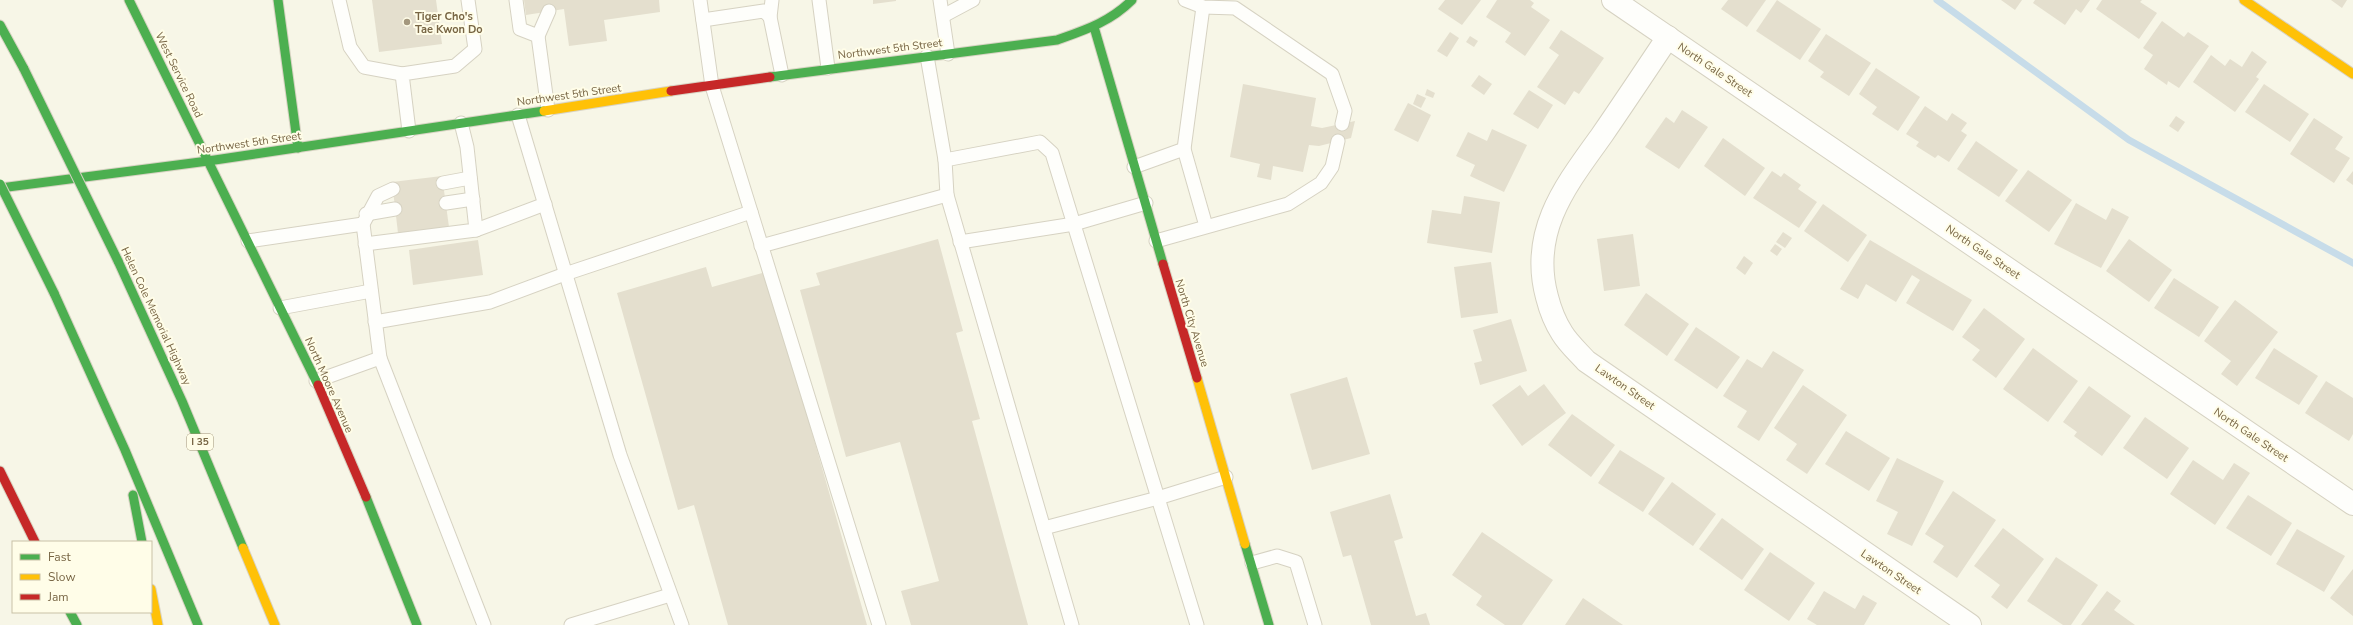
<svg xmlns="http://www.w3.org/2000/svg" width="2353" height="625" font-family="'Nunito Sans',sans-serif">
<rect width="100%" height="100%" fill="#f7f6e7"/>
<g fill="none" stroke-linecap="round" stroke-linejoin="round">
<path stroke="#c7dce9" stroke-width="7" d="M1937 0 2129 140 2353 263"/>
</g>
<g fill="#e4dfce">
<path d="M372 0H436L442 44 379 52Z"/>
<path d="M524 0H659L660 12 604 20 607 41 569 46 564 9 526 15Z"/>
<path d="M873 0H896V1L873 4Z"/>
<path d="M1445 0H1481L1462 25 1438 9Z"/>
<path d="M1497 0H1530L1534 3 1531 7 1550 20 1525 56 1505 42 1511 33 1486 17Z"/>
<path d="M1728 0H1766L1747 27 1721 9Z"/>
<path d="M1777 0 1821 29 1800 60 1756 31Z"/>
<path d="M2001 0H2022L2015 10Z"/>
<path d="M2035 0H2090L2081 13 2076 9 2065 25 2033 3Z"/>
<path d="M2102 0H2142L2140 2 2157 13 2139 39 2096 9Z"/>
<path d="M2331 0H2347L2342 8Z"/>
<path d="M2162 21 2184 37 2188 32 2209 46 2179 88 2168 81 2167 85 2144 69 2153 55 2143 48Z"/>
<path d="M1561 30 1604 58 1579 94 1574 91 1565 105 1537 87 1559 55 1549 48Z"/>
<path d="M1450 32 1459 38 1447 57 1437 51Z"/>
<path d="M1826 34 1871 63 1849 96 1820 77 1824 72 1808 61Z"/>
<path d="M1470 36 1478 41 1474 47 1466 42Z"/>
<path d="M2252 51 2267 62 2256 77 2259 79 2235 112 2193 82 2211 55 2225 66 2230 59 2242 67Z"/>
<path d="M1876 68 1920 97 1898 131 1872 114 1877 107 1859 94Z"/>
<path d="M1479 75 1492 84 1484 95 1471 86Z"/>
<path d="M1243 84 1316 98 1311 126 1322 128 1355 121 1351 138 1319 146 1309 145 1303 172 1273 166 1271 180 1257 177 1260 164 1230 157Z"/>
<path d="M2264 84 2309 114 2290 142 2245 112Z"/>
<path d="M1427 89 1435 93 1433 98 1425 95Z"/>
<path d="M1529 90 1553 105 1538 129 1513 114Z"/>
<path d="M1417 94 1426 98 1421 108 1413 104Z"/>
<path d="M1408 103 1431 115 1418 142 1394 130Z"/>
<path d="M1925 106 1947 121 1952 113 1967 123 1961 131 1967 135 1949 162 1938 155 1935 158 1916 146 1919 142 1906 134Z"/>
<path d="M1682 110 1708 127 1679 169 1645 147 1666 117 1674 123Z"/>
<path d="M2176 116 2185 122 2178 132 2169 126Z"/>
<path d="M2314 118 2343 137 2335 149 2350 158 2334 183 2290 154Z"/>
<path d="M1492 129 1527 145 1504 192 1470 176 1475 165 1456 156 1468 132 1487 141Z"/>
<path d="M1723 138 1765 168 1745 196 1704 166Z"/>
<path d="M1976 141 2018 170 1999 197 1957 169Z"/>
<path d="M2028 170 2072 200 2049 232 2005 201Z"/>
<path d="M1772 171 1781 177 1784 173 1801 185 1798 189 1817 202 1799 228 1753 198Z"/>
<path d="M2353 171V185L2346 180Z"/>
<path d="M442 176 449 227 398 233 392 182Z"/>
<path d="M1464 196 1500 202 1492 253 1427 243 1432 210 1461 214Z"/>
<path d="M2076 203 2106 220 2112 208 2129 217 2101 268 2054 244Z"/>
<path d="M1823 204 1867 235 1848 262 1804 231Z"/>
<path d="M1783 232 1792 238 1785 248 1776 242Z"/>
<path d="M1633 234 1640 286 1604 291 1597 239Z"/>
<path d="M938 239 963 331 956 333 980 419 972 421 1028 625H911L901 591 939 581 900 442 846 457 800 290 820 285 816 273Z"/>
<path d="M2129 239 2172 270 2149 302 2106 271Z"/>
<path d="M478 240 483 275 413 285 409 250Z"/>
<path d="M1870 240 1972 300 1953 331 1906 303 1920 280 1912 275 1896 302 1866 284 1858 299 1840 289Z"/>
<path d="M1775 244 1782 249 1777 256 1770 251Z"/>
<path d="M1744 256 1753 263 1745 275 1736 268Z"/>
<path d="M1491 262 1498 313 1461 318 1454 267Z"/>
<path d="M706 267 712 287 766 272 867 625H728L694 505 678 510 617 293Z"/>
<path d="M2174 278 2219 307 2199 337 2154 308Z"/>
<path d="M1646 293 1689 324 1667 356 1624 325Z"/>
<path d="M2235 300 2278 332 2237 386 2221 374 2231 361 2204 341Z"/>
<path d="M1984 308 2025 339 1996 378 1972 360 1980 350 1962 337Z"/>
<path d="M1511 319 1527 371 1480 385 1474 363 1482 361 1473 330Z"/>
<path d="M1696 327 1740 357 1717 389 1674 360Z"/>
<path d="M2033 348 2078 381 2048 422 2003 389Z"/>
<path d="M2274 348 2318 376 2299 405 2255 378Z"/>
<path d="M1773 351 1804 370 1759 441 1737 427 1747 411 1723 396 1747 359 1762 368Z"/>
<path d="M1347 377 1370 454 1312 470 1290 394Z"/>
<path d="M2326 381 2353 398V434L2349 441 2305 413Z"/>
<path d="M1544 384 1566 413 1522 446 1492 405 1520 385 1528 396Z"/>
<path d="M1803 385 1847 415 1807 474 1786 460 1797 444 1774 428Z"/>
<path d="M2089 386 2131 416 2102 456 2074 436 2077 432 2063 422Z"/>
<path d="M1572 414 1615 445 1591 477 1548 445Z"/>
<path d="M2145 417 2189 448 2167 479 2123 448Z"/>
<path d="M1846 431 1890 458 1869 491 1825 464Z"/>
<path d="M1620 450 1665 478 1643 512 1598 483Z"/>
<path d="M1897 458 1944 481 1912 546 1887 534 1898 512 1876 501Z"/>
<path d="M2193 460 2223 480 2234 463 2250 473 2215 525 2170 494Z"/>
<path d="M1672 482 1716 514 1693 546 1648 514Z"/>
<path d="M1953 491 1996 520 1957 578 1933 562 1944 546 1925 534Z"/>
<path d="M1390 494 1403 538 1394 541 1416 616 1426 613 1430 625H1371L1351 555 1343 557 1330 512Z"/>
<path d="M2248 495 2292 523 2271 556 2226 528Z"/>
<path d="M1722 518 1764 549 1742 580 1699 549Z"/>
<path d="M2003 528 2044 559 2007 609 1991 597 2000 585 1974 566Z"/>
<path d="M2297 529 2345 556 2324 592 2276 564Z"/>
<path d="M1482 532 1553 580 1522 625H1505L1476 605 1482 596 1452 575Z"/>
<path d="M1770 552 1815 583 1789 621 1744 590Z"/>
<path d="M2056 557 2098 585 2071 625H2063L2027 601Z"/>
<path d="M2353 569V616L2330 598Z"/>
<path d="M1824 591 1855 609 1863 595 1877 603 1864 625H1817L1807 619Z"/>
<path d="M2107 591 2121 601 2114 610 2135 625H2081Z"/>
<path d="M1583 598 1623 625H1565Z"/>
</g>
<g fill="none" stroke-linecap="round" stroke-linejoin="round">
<g stroke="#d6d2c2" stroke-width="15">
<g id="lane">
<path d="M339 0 350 47 364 67 402 74"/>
<path d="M516 0 520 29 538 36 548 110"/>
<path d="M700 0 712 86 879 625"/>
<path d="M819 0 828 68"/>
<path d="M940 0 948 54"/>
<path d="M1185 0 1203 7 1235 8 1332 74 1345 111 1342 124"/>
<path d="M943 16 973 0"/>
<path d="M770 17 772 0"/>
<path d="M703 20 764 11 770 17 782 75"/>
<path d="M538 36 549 11"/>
<path d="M927 56 945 160 947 195 1072 625"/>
<path d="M518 115 620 455 682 625"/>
<path d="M409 131 402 74 455 66 475 49 468 0"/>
<path d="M1184 149 1206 226"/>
<path d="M945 160 1040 142 1052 153 1197 625"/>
<path d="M1134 167 1184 149 1203 7"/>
<path d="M443 183 470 178"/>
<path d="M446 203 473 199"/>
<path d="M366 214 395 209"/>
<path d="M363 224 378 196 393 189"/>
<path d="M476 230 545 204"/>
<path d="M248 241 363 224 380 358"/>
<path d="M1156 241 1288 204 1321 183 1332 167 1338 141"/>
<path d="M960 242 1074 224 1146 203"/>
<path d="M365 244 476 230 467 147 461 123"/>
<path d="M761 246 947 195"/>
<path d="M280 308 371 291"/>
<path d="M375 322 490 302 565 274 751 212"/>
<path d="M316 381 380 358 484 625"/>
<path d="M1044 528 1158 498 1226 477"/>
<path d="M1252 563 1277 556 1296 562 1315 625"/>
<path d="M571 625 670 595"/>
</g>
</g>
<g stroke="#d6d2c2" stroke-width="24">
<g id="street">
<path d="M1613 0 2353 504"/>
<path d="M1668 37C1646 70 1624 103 1602 135 1566 185 1529 231 1547 297 1550 309 1555 322 1562 333 1568 343 1578 352 1586 361L1970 625"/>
</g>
</g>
<g stroke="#d8d3c3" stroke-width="11">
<g id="fast">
<path d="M129 0 318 385"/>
<path d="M278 0 298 148"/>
<path d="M0 25 24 69"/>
<path d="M1094 27 1163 264"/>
<path d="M770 77 1057 40C1085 30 1110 22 1132 0"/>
<path d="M0 188 208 161 544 111"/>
<path d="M118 261 182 401 243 548"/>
<path d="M54 293 125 450 198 625"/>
<path d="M133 495 142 542"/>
<path d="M366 497 417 625"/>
<path d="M1245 544 1269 625"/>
<path d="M70 612 77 625"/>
</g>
</g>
<g stroke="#d8d3c3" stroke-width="11">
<g id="slow">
<path d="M2244 0 2353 74"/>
<path d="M544 111 671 91"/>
<path d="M1197 378 1245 544"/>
<path d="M243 548 275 625"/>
<path d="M151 589 158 625"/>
</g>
</g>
<g stroke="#d8d3c3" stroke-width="11">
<g id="jam">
<path d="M671 91 770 77"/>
<path d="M1163 264 1197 378"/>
<path d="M318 385 366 497"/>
<path d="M0 471 35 542"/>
</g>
</g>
<use href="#lane" stroke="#fefefb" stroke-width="13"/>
<use href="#street" stroke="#fefefb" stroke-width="22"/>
<use href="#fast" stroke="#4caf50" stroke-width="9"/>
<use href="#slow" stroke="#ffc107" stroke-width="9"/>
<use href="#jam" stroke="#c62828" stroke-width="9"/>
<g stroke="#d6d1c3" stroke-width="11" stroke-linecap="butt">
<g id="fast-bridge">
<path d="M24 69 118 261"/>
<path d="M0 184 54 293"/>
</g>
</g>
<use href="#fast-bridge" stroke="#4caf50" stroke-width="9"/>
</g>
<circle fill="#a4987e" stroke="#fffde8" stroke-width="1.5" cx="407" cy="22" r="4"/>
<g text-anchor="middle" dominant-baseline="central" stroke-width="4" stroke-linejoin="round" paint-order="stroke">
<rect fill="#fffde8" stroke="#a09376" stroke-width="1" x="187" y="434" width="26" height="16" rx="3"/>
<g font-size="10" font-weight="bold" fill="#786645">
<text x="200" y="442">I 35</text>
</g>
<g font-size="11" font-weight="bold" fill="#786645" stroke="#fffde8" text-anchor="start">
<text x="415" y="16">Tiger Cho's<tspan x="415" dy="13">Tae Kwon Do</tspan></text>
</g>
<g font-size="11" fill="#786645" stroke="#fffde8">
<text transform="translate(890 49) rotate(-7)">Northwest 5th Street</text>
<text transform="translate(1715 70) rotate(34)">North Gale Street</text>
<text transform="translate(179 75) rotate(64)">West Service Road</text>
<text transform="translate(569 95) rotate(-8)">Northwest 5th Street</text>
<text transform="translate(249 143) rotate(-8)">Northwest 5th Street</text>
<text transform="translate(1983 252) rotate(34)">North Gale Street</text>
<text transform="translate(156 316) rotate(65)">Helen Cole Memorial Highway</text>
<text transform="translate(1192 323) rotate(73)">North City Avenue</text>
<text transform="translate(329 385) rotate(66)">North Moore Avenue</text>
<text transform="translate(1625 387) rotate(35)">Lawton Street</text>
<text transform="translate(2251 435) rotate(34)">North Gale Street</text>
<text transform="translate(1891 572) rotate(34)">Lawton Street</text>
</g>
</g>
<rect x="12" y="541" width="140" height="72" fill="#fffde8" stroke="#c9c1a7"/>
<rect x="20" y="554" width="20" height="6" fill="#4caf50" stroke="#c9c1a7"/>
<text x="48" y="561" font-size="12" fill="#786645">Fast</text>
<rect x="20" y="574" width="20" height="6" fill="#ffc107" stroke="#c9c1a7"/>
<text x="48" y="581" font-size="12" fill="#786645">Slow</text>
<rect x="20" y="594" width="20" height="6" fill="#c62828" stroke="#c9c1a7"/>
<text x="48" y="601" font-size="12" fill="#786645">Jam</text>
</svg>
